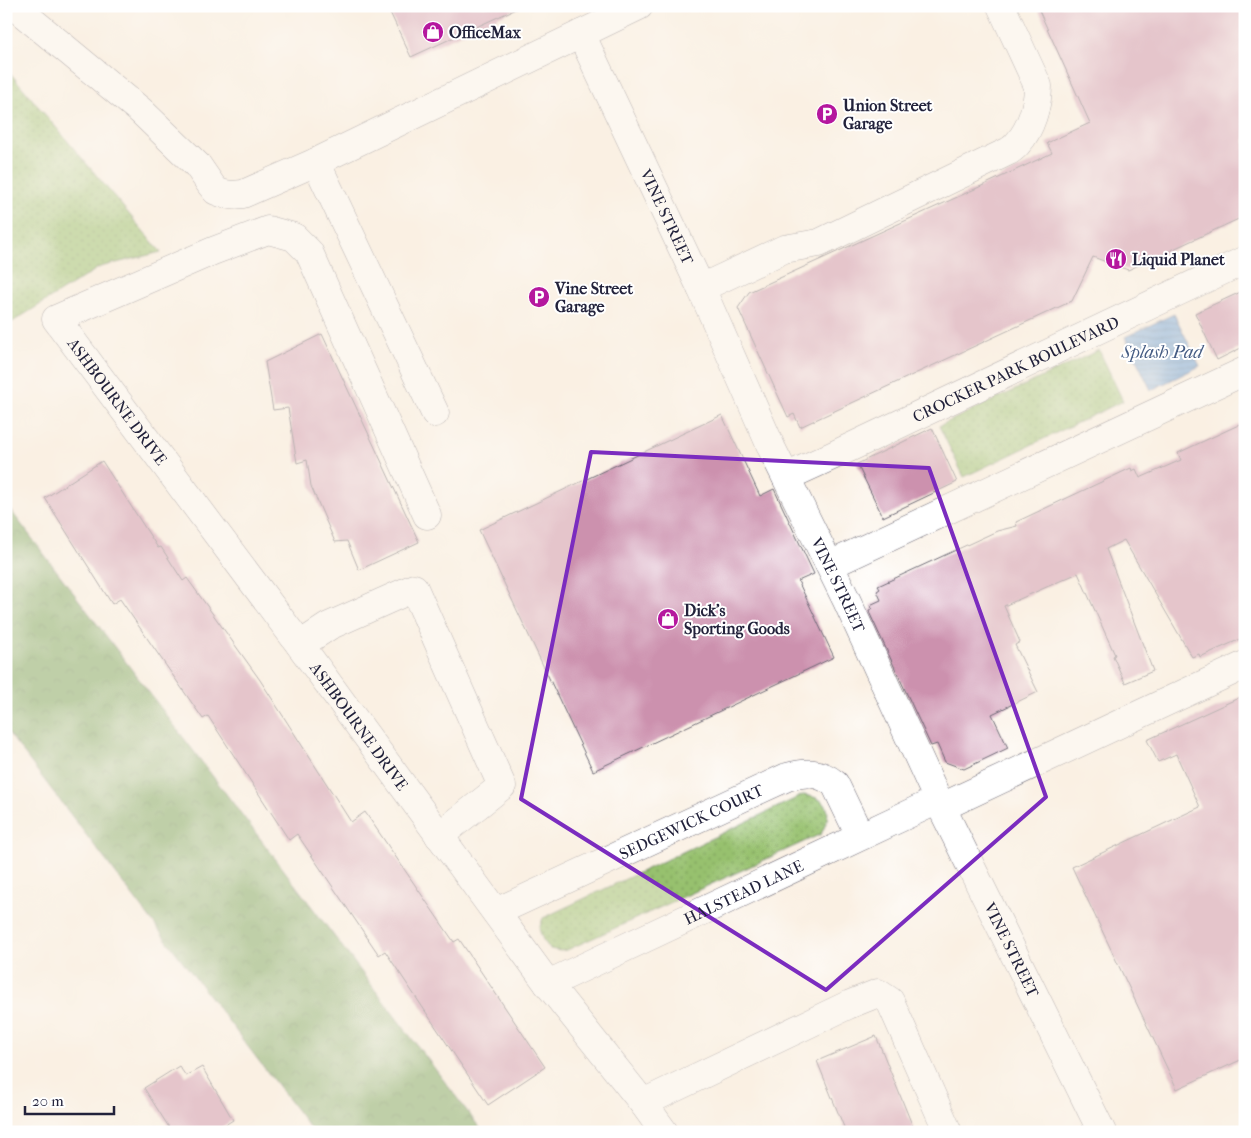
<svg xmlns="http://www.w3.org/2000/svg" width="1251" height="1138" font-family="'IM FELL French Canon',serif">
<defs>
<pattern id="grass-dots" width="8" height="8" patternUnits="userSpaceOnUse" patternTransform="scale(1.25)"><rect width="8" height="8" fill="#97c16e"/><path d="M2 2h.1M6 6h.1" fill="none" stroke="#7b9c5c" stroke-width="1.8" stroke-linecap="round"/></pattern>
<pattern id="forest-crowns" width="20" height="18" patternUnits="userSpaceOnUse" patternTransform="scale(1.25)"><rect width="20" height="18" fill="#79a761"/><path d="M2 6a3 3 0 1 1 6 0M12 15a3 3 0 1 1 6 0" fill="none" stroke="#638851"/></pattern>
<pattern id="water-rules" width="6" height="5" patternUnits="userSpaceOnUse" patternTransform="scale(1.25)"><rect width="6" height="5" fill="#6fa4dc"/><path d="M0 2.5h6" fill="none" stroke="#5b85b4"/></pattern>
</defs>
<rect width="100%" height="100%" fill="#fff"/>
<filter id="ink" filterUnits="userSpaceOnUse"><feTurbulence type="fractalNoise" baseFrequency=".02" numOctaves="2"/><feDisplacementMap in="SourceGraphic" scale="10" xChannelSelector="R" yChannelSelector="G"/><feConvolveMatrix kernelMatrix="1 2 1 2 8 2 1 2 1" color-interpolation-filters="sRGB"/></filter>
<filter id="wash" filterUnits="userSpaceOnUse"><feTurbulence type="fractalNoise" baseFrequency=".0096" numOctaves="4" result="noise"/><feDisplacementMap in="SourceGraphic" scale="20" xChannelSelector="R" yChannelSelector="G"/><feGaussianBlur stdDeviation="1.12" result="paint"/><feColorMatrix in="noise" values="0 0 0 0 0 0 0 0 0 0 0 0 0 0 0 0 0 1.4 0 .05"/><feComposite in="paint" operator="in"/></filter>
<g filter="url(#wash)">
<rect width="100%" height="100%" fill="#faf0e3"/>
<g fill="url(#grass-dots)" stroke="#5c7254">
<path d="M6 68 161 252 100 267 6 326Z"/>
<path d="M1099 350 1123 401 964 477 939 426Z"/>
<path d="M803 795C830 798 833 812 821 834L567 950 560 951 550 949 543 940 539 929 543 918Z"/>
</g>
<path fill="url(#forest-crowns)" stroke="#4e644e" d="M6 504 483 1132H313L6 730Z"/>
<path fill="url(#water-rules)" stroke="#48638c" d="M1174 314 1200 366 1151 390 1125 337Z"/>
<g id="blocks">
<g fill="#cc91ae">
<path d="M387 6H522L411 57Z"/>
<path d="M1037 6H1245V216L1128 270 1093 257 1072 301 800 427 794 414 788 417 738 308 749 292 986 184 1052 153 1047 143 1090 123Z"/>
<path d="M1245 290V346L1217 360 1195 313Z"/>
<path d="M322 334 419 542 359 570 347 541 335 542 311 486 307 460 297 463 288 408 273 410 265 362Z"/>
<path d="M722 415 760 496 774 489 814 574 798 581 834 657 593 771 479 530Z"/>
<path d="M1245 422V637L1200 657 1199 654 1192 657 1124 540 1106 549 1153 671 1125 683 1113 656 1115 655 1078 573 1004 606 1020 642 1015 645 1038 692 992 714 1008 748 964 769 945 762 937 744 931 746 930 744 870 614 869 610 872 609 870 605 881 600 877 591 880 589 878 586 997 531 1017 526 1016 522 1131 468 1132 471 1136 469 1140 478 1181 460 1178 453Z"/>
<path d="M932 428 957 482 883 517 857 464Z"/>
<path d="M102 461 158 548 161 547 183 581 187 578 260 680 351 822 365 812 454 942 459 939 545 1067 488 1105 385 951 379 955 297 834 289 840 208 716 203 719 120 599 112 604 45 498Z"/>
<path d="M1245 695V1058L1177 1089 1072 867 1200 807 1176 754 1158 762 1147 740Z"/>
<path d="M876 1036 915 1132H846L817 1061Z"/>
<path d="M179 1066 186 1076 202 1067 233 1120 214 1132H172L144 1088Z"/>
</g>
</g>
</g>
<g filter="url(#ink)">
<use href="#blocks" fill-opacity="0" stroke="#6e6a76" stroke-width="1"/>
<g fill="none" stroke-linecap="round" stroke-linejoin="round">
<g stroke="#6e6a76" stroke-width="29">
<g id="minor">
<path d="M14 6 141 111 198 166 211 185 216 191 224 194 232 195 243 194 316 162 639 6"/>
<path id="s1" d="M581 34 701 288 772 449 846 599 938 800 1102 1132"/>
<path d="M316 162 435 413"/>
<path d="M701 288 784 249 819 243 1009 151C1012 149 1016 146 1018 143 1031 129 1038 104 1038 86L1001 6"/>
<path id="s2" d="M786 477 832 456 1245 260"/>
<path id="s3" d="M427 515 309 252 294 237 268 230 213 251 56 319 300 645 548 984 643 1103 664 1132"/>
<path d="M830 565 1245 371"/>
<path d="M300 645 329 626 414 588 502 786 439 836"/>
<path d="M942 807 1245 665"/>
<path id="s4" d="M496 912 787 777C806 772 819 771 835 784L860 836"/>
<path id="s5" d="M548 984 938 800"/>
<path d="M643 1103 848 1005 878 993 890 1001 948 1132"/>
</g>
</g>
<use href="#minor" stroke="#fff" stroke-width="28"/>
</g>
</g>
<path d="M0 0H1251V1138H0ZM591 452 929 468 1046 797 826 990 521 799Z" fill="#faf0e3" fill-opacity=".55" fill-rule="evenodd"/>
<path fill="none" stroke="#7b2cbf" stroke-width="4" stroke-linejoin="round" d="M591 452 929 468 1046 797 826 990 521 799Z"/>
<defs>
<g id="shop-disc" transform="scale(1.125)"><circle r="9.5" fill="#b5179e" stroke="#fff"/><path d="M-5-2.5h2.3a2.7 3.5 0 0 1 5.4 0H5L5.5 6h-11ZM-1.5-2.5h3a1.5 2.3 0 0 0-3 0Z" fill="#fff"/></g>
<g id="parking-disc" transform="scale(1.125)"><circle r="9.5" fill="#b5179e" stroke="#fff"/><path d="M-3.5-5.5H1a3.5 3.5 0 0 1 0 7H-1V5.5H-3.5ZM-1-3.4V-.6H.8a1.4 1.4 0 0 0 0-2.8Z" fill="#fff"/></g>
<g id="restaurant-disc" transform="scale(1.125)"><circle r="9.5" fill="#b5179e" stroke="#fff"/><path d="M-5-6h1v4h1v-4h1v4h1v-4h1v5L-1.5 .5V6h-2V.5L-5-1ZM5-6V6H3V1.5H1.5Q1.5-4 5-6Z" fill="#fff"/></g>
</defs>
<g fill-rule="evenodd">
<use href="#shop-disc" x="433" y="32"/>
<use href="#parking-disc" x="827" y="114"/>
<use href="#restaurant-disc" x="1116" y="259"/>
<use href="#parking-disc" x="539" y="297"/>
<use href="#shop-disc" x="668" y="619"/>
</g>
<g text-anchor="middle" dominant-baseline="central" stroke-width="4" stroke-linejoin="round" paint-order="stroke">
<g font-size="16" font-weight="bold" fill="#22223b" stroke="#fff" text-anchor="start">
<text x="449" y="32">OfficeMax</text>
<text x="843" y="105">Union Street<tspan x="843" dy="18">Garage</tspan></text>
<text x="1132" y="259">Liquid Planet</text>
<text x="555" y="288">Vine Street<tspan x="555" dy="18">Garage</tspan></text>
<text x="684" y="610">Dick's<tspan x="684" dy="18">Sporting Goods</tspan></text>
</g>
<g font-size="16" fill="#22223b" stroke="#fff">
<text stroke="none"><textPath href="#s1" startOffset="202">VINE STREET</textPath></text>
<text stroke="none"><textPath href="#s2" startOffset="254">CROCKER PARK BOULEVARD</textPath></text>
<text stroke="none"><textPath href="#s3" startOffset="669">ASHBOURNE DRIVE</textPath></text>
<text stroke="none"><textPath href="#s1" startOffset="608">VINE STREET</textPath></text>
<text stroke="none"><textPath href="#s3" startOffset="1074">ASHBOURNE DRIVE</textPath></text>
<text stroke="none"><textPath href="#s4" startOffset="215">SEDGEWICK COURT</textPath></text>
<text stroke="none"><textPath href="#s5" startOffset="216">HALSTEAD LANE</textPath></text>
<text stroke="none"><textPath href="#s1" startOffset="1012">VINE STREET</textPath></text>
</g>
<g font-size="18" font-style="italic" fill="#455c83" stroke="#fff">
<text x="1162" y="352">Splash Pad</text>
</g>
</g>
<rect width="1251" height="1138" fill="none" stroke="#fff" stroke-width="25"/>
<path d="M25 1106v8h89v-8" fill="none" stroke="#22223b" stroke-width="2.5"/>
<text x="32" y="1106" font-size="15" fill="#22223b" stroke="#ffffff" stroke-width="4" paint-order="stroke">20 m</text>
</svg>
